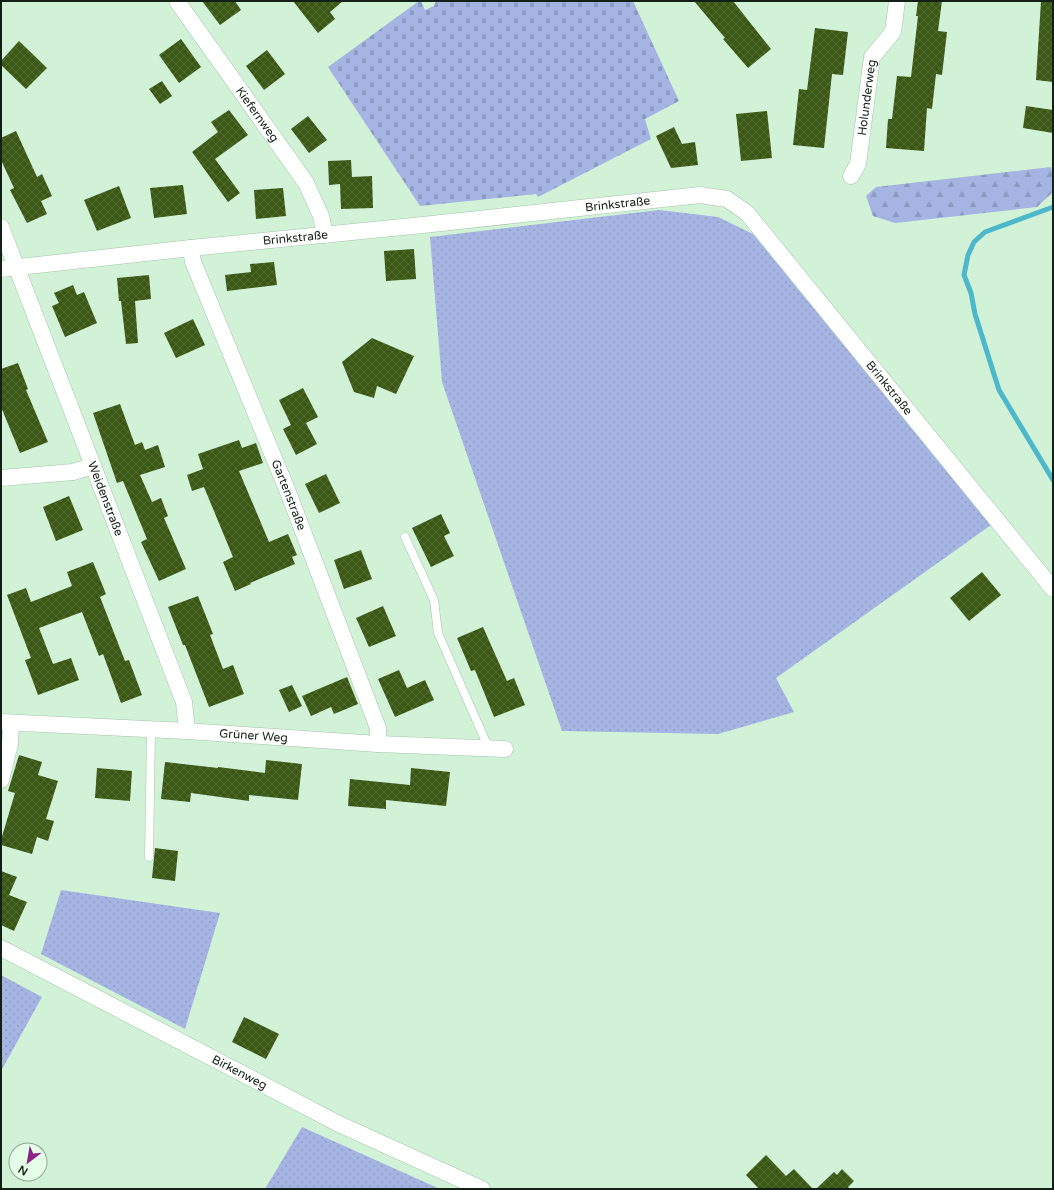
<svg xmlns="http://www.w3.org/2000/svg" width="1054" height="1190" font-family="'Varela Round',sans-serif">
<defs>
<pattern id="grass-dots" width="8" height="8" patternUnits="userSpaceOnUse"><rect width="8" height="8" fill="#a5b4e2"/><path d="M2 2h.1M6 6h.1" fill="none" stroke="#8d9ac1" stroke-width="1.8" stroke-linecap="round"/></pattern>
<pattern id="forest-firs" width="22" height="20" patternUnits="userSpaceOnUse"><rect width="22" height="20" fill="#a5b4e2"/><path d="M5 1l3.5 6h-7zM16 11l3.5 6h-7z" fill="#8d9ac1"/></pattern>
<pattern id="cemetery-stones" width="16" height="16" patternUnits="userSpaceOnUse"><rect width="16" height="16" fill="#a5b4e2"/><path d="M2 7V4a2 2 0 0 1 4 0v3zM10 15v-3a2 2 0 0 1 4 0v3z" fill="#8d9ac1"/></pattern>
<pattern id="building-cross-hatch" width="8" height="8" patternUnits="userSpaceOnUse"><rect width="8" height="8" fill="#3a5714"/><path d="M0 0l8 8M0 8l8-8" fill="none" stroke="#536b35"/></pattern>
</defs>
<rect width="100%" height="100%" fill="#d1f2d7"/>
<g fill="url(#grass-dots)">
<path d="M659 210 718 217 753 234 991 525 776 678 794 712 718 734 562 731 442 382 430 237Z"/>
<path d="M61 890 220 913 185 1029 41 954Z"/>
<path d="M1 975 42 997 1 1071Z"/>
<path d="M302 1127 440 1189H265Z"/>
</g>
<path fill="url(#forest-firs)" d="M1051 167 1053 175V192L1037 207 895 223 873 216 866 196 876 187Z"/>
<path fill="url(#cemetery-stones)" d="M419 1H421L425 10 434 6 436 1H633L679 101 645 119 651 139 538 197 536 194 420 206 328 67Z"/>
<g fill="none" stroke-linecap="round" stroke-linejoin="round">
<path stroke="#4db8ca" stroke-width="5" d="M1053 207 985 232 974 242 968 255 964 275 971 293 975 314 999 390 1053 480"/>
</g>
<g fill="url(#building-cross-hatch)">
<path d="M202 1H235L241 10 220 25Z"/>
<path d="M293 1H343L330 12 335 19 318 33Z"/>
<path d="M694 1H733L771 49 748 68 723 39 725 38Z"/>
<path d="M918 1H942L938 31 947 32 942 75 936 74 932 109 927 108 924 151 886 148 888 119H892L897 76 911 77 918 16H916Z"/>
<path d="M1041 1H1053V82L1036 80Z"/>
<path d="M815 28 848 32 843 75 832 74 824 148 793 145 799 89 807 90Z"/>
<path d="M181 39 201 67 179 83 159 55Z"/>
<path d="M19 41 47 68 26 89 1 65V61Z"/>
<path d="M267 50 285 74 264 90 246 66Z"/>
<path d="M162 81 172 96 160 104 149 89Z"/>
<path d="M1026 106 1053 110V133L1023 128Z"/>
<path d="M229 110 248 135 215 159 240 193 228 202 192 152 218 132 211 122Z"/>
<path d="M767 111 772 158 741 161 736 114Z"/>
<path d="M308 116 327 140 309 153 291 129Z"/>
<path d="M674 127 682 144 695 142 698 165 671 168 656 136Z"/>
<path d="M16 131 37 177 42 174 52 196 41 201 47 214 27 223 10 190 14 188 1 160V138Z"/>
<path d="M351 160 352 177 372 176 373 208 341 209 340 184 329 185 328 161Z"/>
<path d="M183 185 187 214 154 218 150 188Z"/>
<path d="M119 186 131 218 97 231 84 200Z"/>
<path d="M283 188 286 216 256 219 254 190Z"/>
<path d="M414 249 416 279 386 281 384 251Z"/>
<path d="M274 262 277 285 227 291 225 275 251 272 250 264Z"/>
<path d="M149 275 151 299 135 301 138 343 126 344 121 301H119L117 278Z"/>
<path d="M73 285 77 295 84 292 97 323 65 337 52 306 59 303 54 293Z"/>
<path d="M193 319 205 345 176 358 164 333Z"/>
<path d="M372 338 414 356 396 394 377 386 374 398 354 392 342 362Z"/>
<path d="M18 363 28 389 26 390 48 442 20 453 1 407V369Z"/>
<path d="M303 388 318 417 306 423 317 444 296 455 283 429 291 425 279 400Z"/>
<path d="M120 404 135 445 142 442 145 450 158 445 165 467 140 475 152 502 161 498 168 516 164 518 186 569 159 581 141 542 147 539 123 481 117 483 93 413Z"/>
<path d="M239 440 242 448 256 443 263 463 239 471 269 542 288 534 297 555 292 557 295 564 250 583 251 584 235 591 223 562 233 557 204 487 192 491 187 475 203 469 198 454Z"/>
<path d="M326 474 340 503 319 513 305 484Z"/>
<path d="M69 496 83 530 56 541 43 507Z"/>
<path d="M441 514 450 533 444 536 454 556 431 567 412 528Z"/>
<path d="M361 550 372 579 344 589 334 560Z"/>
<path d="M93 562 106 594 100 597 125 661 129 660 142 695 121 703 103 654 99 656 82 612 39 628 53 664 71 658 79 680 38 695 25 660 31 658 7 595 26 588 31 602 72 586 67 572Z"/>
<path d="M982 572 1001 595 969 621 950 598Z"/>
<path d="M198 596 213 634 210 635 223 669 233 665 244 694 209 707 185 645H183L168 607Z"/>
<path d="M383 606 396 636 369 647 356 618Z"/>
<path d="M483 627 507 681 514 678 525 705 494 717 475 670 471 671 457 638Z"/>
<path d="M399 670 407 688 425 680 434 700 395 717 378 679Z"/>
<path d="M347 677 358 704 334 714 331 707 311 716 302 696Z"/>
<path d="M292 685 302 706 289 712 279 690Z"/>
<path d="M19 755 42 762 38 775 58 781 46 819 54 821 48 841 37 837 32 854 1 845V840L15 793 8 791Z"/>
<path d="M266 760 302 764 298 800 249 795V801L191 793 190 802 161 799 165 762 218 768V767L265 773Z"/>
<path d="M97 768 132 771 130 801 95 798Z"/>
<path d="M411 768 450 772 446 806 386 800V809L348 806 350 779 410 785Z"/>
<path d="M155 848 178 851 175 881 152 878Z"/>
<path d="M1 871 17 877 9 895 27 902 14 931 1 925Z"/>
<path d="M244 1017 279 1034 266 1059 232 1042Z"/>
<path d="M766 1155 786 1176 794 1169 813 1189H759L746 1175Z"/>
<path d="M842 1169 854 1181 848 1187 850 1189H816L834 1172 837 1175Z"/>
</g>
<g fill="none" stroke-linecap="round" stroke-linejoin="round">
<g stroke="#a3c3a9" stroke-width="9">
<g id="lane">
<path d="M405 537 434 600 438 633 489 749"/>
<path d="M149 857 151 730"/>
</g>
</g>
<g stroke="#a3c3a9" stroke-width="17">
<g id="street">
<path id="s1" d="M177 1 306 183 321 216 325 235"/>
<path id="s2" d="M851 176 858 164 872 57 893 32 897 1"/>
<path id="s3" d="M1 227 184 702 187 731"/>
<path id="s4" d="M191 248 193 262 288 492 378 728V744"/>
<path id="s5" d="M1 269 191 248 423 225 700 195 727 199 747 213 1053 589"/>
<path d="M1 478 73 472 93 466"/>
<path id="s6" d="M1 722 187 731 378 744 505 749"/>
<path d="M1 780 10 744 11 723"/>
<path id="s7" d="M1 948 339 1124 482 1189"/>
</g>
</g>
<use href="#lane" stroke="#fff" stroke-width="8"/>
<use href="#street" stroke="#fff" stroke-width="16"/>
</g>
<g text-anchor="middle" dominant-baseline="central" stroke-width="4" stroke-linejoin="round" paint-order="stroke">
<g font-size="12" fill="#132016" stroke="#e3fde7">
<text stroke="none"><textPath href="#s2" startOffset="81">Holunderweg</textPath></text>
<text stroke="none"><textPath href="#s1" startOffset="139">Kiefernweg</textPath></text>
<text stroke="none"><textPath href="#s5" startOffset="620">Brinkstraße</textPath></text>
<text stroke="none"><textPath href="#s5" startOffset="296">Brinkstraße</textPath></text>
<text stroke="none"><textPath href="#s5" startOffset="980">Brinkstraße</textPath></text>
<text stroke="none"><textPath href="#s4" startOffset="266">Gartenstraße</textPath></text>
<text stroke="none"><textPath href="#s3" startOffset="291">Weidenstraße</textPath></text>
<text stroke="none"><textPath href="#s6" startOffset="253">Grüner Weg</textPath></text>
<text stroke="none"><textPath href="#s7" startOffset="269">Birkenweg</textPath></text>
</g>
</g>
<rect width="1054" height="1190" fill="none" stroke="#132016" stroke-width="4"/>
<g transform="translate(28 1162) rotate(211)"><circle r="19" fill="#e3fde7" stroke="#90a593"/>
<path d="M0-3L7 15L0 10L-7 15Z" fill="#8c2186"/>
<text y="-6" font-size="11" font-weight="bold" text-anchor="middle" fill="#132016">N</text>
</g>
</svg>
